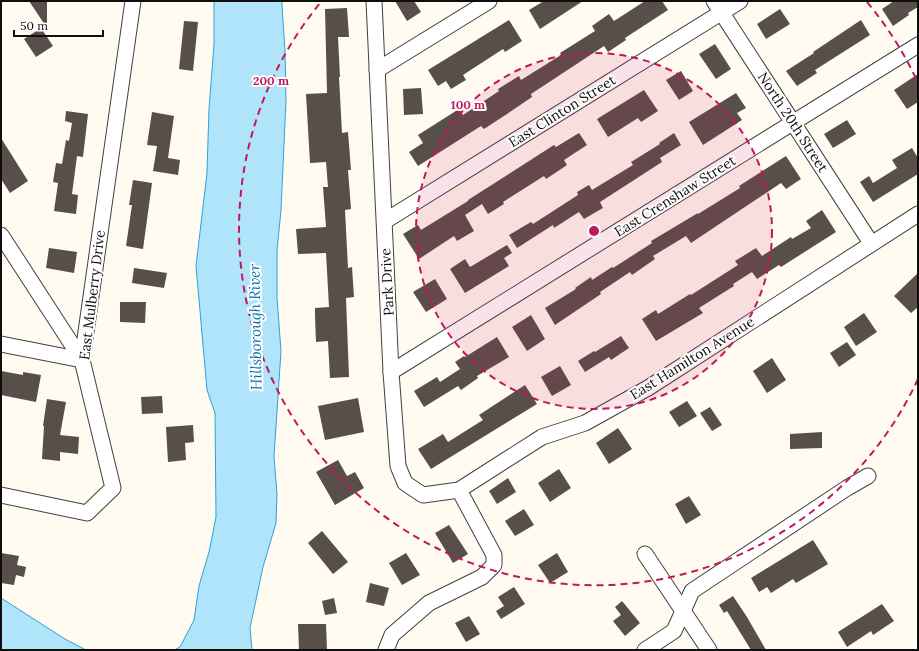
<svg xmlns="http://www.w3.org/2000/svg" width="919" height="651" font-family="Lora,serif">
<rect width="100%" height="100%" fill="#fffbf0"/>
<g fill="#afe4fb" stroke="#30a1d9">
<path d="M214 1H282V5L285 51 286 100 281 210 277 250V298L281 351 274 456 277 495 276 523 263 567 250 628 252 650H174L180 647 194 620 199 586 209 552 216 517 215 413 207 390 196 266 207 173 209 109 214 44Z"/>
<path d="M1 598 65 639 86 650H1Z"/>
</g>
<g fill="#584e4a">
<path d="M29 1H47V28Z"/>
<path d="M395 1H414L421 12 407 21Z"/>
<path d="M544 1H583L540 29 529 10Z"/>
<path d="M645 1H662L668 10 625 38 626 40 608 52 604 46 531 94 532 97 507 114 484 129 481 126 418 166 409 152 423 143 418 135 459 109 463 115 499 91 498 89 519 76 521 80 561 55 560 53 595 31 592 26 609 14 614 21Z"/>
<path d="M894 1H918V7L908 13 909 15 893 26 882 9Z"/>
<path d="M347 8 349 37H338L340 77H339L342 133 348 132 351 170H348L351 209 345 210 348 268 352 267 354 297 346 298 349 377 330 378 328 341 316 342 315 316V308L329 307 326 253 298 254 296 229 326 227 323 187H328L326 162 310 163 306 94 327 93 325 9Z"/>
<path d="M780 9 790 24 766 39 757 24Z"/>
<path d="M509 20 522 41 505 52 503 49 463 75 466 80 451 89 446 81 438 86 428 70Z"/>
<path d="M861 20 870 35 815 70 817 73 797 86 786 71 814 53 813 52Z"/>
<path d="M184 21 198 22 193 71 179 69Z"/>
<path d="M41 28 53 46 36 57 24 39Z"/>
<path d="M715 44 731 69 716 79 699 54Z"/>
<path d="M681 71 693 91 679 100 666 80Z"/>
<path d="M918 74V102L907 109 894 90Z"/>
<path d="M421 88 423 114 404 115 403 89Z"/>
<path d="M644 90 658 111 641 122 638 118 608 137 597 119Z"/>
<path d="M736 93 746 108 737 113 742 120 703 145 689 122Z"/>
<path d="M66 111 88 114 83 157 77 156 72 194 78 195 76 214 54 211 58 183 53 182 56 163 62 164 66 140 69 141 72 123 65 121Z"/>
<path d="M152 112 174 116 168 158 180 160 178 175 153 171 157 146 147 145Z"/>
<path d="M847 120 856 134 833 148 824 134Z"/>
<path d="M579 133 587 145 564 160 567 165 546 179 544 176 503 202 504 204 488 214 482 204 465 215 474 231 457 241 454 236 419 259 403 234 418 225 421 230 468 201V200L554 145 556 147Z"/>
<path d="M674 133 681 145 660 158 662 162 600 202 603 208 584 219 579 212 554 228 553 225 517 248 509 235 531 222 533 224 578 195 577 192 589 185 592 190 633 165 631 162 660 144 659 143Z"/>
<path d="M1 138 28 181 10 193 1 179Z"/>
<path d="M912 148 918 158V174L873 202 860 182 869 176 873 183 897 168 892 160Z"/>
<path d="M786 156 801 179 786 189 781 183 691 243 686 236 653 256 655 259 632 275 630 272 600 292 601 294 555 325 545 308 576 289 575 288 591 277 592 280 612 267 613 268 652 243 651 241 698 213V214L740 188 739 186Z"/>
<path d="M133 180 152 183 143 249 126 246 132 205H129Z"/>
<path d="M822 210 836 232 781 267 779 265 757 279 752 272 733 284 734 286 699 308 703 313 656 341 642 319 656 310 658 314 690 294 691 295 738 265 735 261 756 248 762 256 791 237 792 239 811 228 806 221Z"/>
<path d="M507 245 512 253 504 258 509 266 465 293 450 269 465 259 470 267Z"/>
<path d="M49 248 77 252 74 273 46 268Z"/>
<path d="M134 268 167 273 164 288 132 283Z"/>
<path d="M918 273V307L911 313 894 296Z"/>
<path d="M435 279 447 299 426 312 413 292Z"/>
<path d="M120 302H146L145 323 120 322Z"/>
<path d="M864 313 877 332 856 346 844 327Z"/>
<path d="M531 315 545 339 527 351 512 327Z"/>
<path d="M621 336 629 348 611 360 609 357 585 372 578 361 594 351 595 352Z"/>
<path d="M497 337 509 357 477 376 478 378 461 390 458 386 424 407 414 391 437 377 440 382 460 369 455 362 464 356 465 357Z"/>
<path d="M847 342 856 355 839 367 830 353Z"/>
<path d="M772 358 786 380 767 393 753 371Z"/>
<path d="M560 366 571 385 552 396 541 377Z"/>
<path d="M1 371 23 375V372L41 375 36 402 1 395Z"/>
<path d="M525 385 537 404 431 469 418 449 443 434 448 442 483 420 479 415Z"/>
<path d="M162 396 163 413 142 414 141 397Z"/>
<path d="M358 398 364 432 325 440 318 406Z"/>
<path d="M47 399 66 402 60 435 79 437 78 454 60 452V461L42 459 44 426H43Z"/>
<path d="M687 401 697 416 679 427 669 412Z"/>
<path d="M710 407 722 425 712 431 700 413Z"/>
<path d="M193 425 194 442 185 443 186 460 168 462 166 427Z"/>
<path d="M618 428 632 449 609 464 596 443Z"/>
<path d="M822 432V448L790 449V434Z"/>
<path d="M338 460 347 476 355 472 364 488 335 505 316 472Z"/>
<path d="M559 469 571 488 550 502 538 483Z"/>
<path d="M508 478 516 492 497 504 489 491Z"/>
<path d="M689 496 701 515 686 524 675 504Z"/>
<path d="M524 509 534 525 515 536 505 521Z"/>
<path d="M449 525 468 554 453 563 435 533Z"/>
<path d="M322 531 348 562 333 574 308 543Z"/>
<path d="M813 540 828 564 796 583 793 579 771 593 767 587 759 592 751 578Z"/>
<path d="M1 553 19 556 17 565 26 567 24 577 16 575 14 585 1 583Z"/>
<path d="M406 553 420 575 402 585 389 563Z"/>
<path d="M557 553 568 572 550 583 538 565Z"/>
<path d="M370 583 389 588 384 606 366 602Z"/>
<path d="M514 587 525 604 501 619 496 611 504 606 498 597Z"/>
<path d="M733 596 747 617 766 650H751L727 611 724 613 719 605Z"/>
<path d="M334 598 337 613 325 615 322 601Z"/>
<path d="M622 601 640 623 625 636 613 621 621 615 615 607Z"/>
<path d="M882 604 894 621 873 635 871 631 847 647 838 632Z"/>
<path d="M469 616 480 634 466 642 455 623Z"/>
<path d="M298 624H326L327 650H299Z"/>
</g>
<g fill="none" stroke-linecap="round" stroke-linejoin="round">
<g stroke="#414141" stroke-width="17">
<g id="minor">
<path d="M374 1 391 372 398 466 405 483 423 495 459 490 542 437 585 423 648 388 918 214"/>
<path d="M714 1 871 243"/>
<path d="M377 70 489 1"/>
<path d="M385 221 740 1"/>
<path d="M1 235 82 360"/>
<path d="M1 344 82 360"/>
<path d="M391 372 918 45"/>
<path d="M1 495 87 513 113 488 82 360 133 1"/>
<path d="M645 554 709 650"/>
<path d="M386 650 392 635 429 603 482 577 494 565V555L459 490"/>
<path d="M645 650 674 631 692 591 847 488 868 476"/>
</g>
</g>
<use href="#minor" stroke="#fff" stroke-width="15"/>
</g>
<circle cx="594" cy="231" r="178" fill="#c2185b" fill-opacity=".12"/>
<g fill="none" stroke="#c2185b" stroke-width="2" stroke-dasharray="7 5">
<circle cx="594" cy="231" r="178"/>
<path d="M918 379A356 356 0 1 1 321 2M867 2A356 356 0 0 1 918 83"/>
</g>
<g text-anchor="middle" dominant-baseline="central" stroke-width="4" stroke-linejoin="round" paint-order="stroke">
<g font-size="14" fill="#0e0e0e" stroke="#fff">
<text transform="translate(562 111) rotate(-32)">East Clinton Street</text>
<text transform="translate(793 122) rotate(57)">North 20th Street</text>
<text transform="translate(675 196) rotate(-32)">East Crenshaw Street</text>
<text transform="translate(387 282) rotate(-93)">Park Drive</text>
<text transform="translate(92 295) rotate(-83)">East Mulberry Drive</text>
<text transform="translate(692 358) rotate(-32)">East Hamilton Avenue</text>
</g>
<g font-size="15" font-style="italic" fill="#0c71ac" stroke="#fff">
<text transform="translate(255 327) rotate(-91)">Hillsborough River</text>
</g>
</g>
<circle cx="594" cy="231" r="6" fill="#c2185b" stroke="#fff" stroke-width="2"/>
<g font-size="12" text-anchor="middle" font-weight="bold" fill="#c2185b" stroke="#fff" stroke-width="4" stroke-linejoin="round" paint-order="stroke">
<text x="271" y="85">200 m</text>
<text x="468" y="109">100 m</text>
</g>
<rect width="919" height="651" fill="none" stroke="#0e0e0e" stroke-width="4"/>
<path d="M14 30v6h89v-6" fill="none" stroke="#0e0e0e" stroke-width="2"/>
<text x="20" y="30" font-size="12" fill="#0e0e0e" stroke="#ffffff" stroke-width="3" paint-order="stroke">50 m</text>
</svg>
